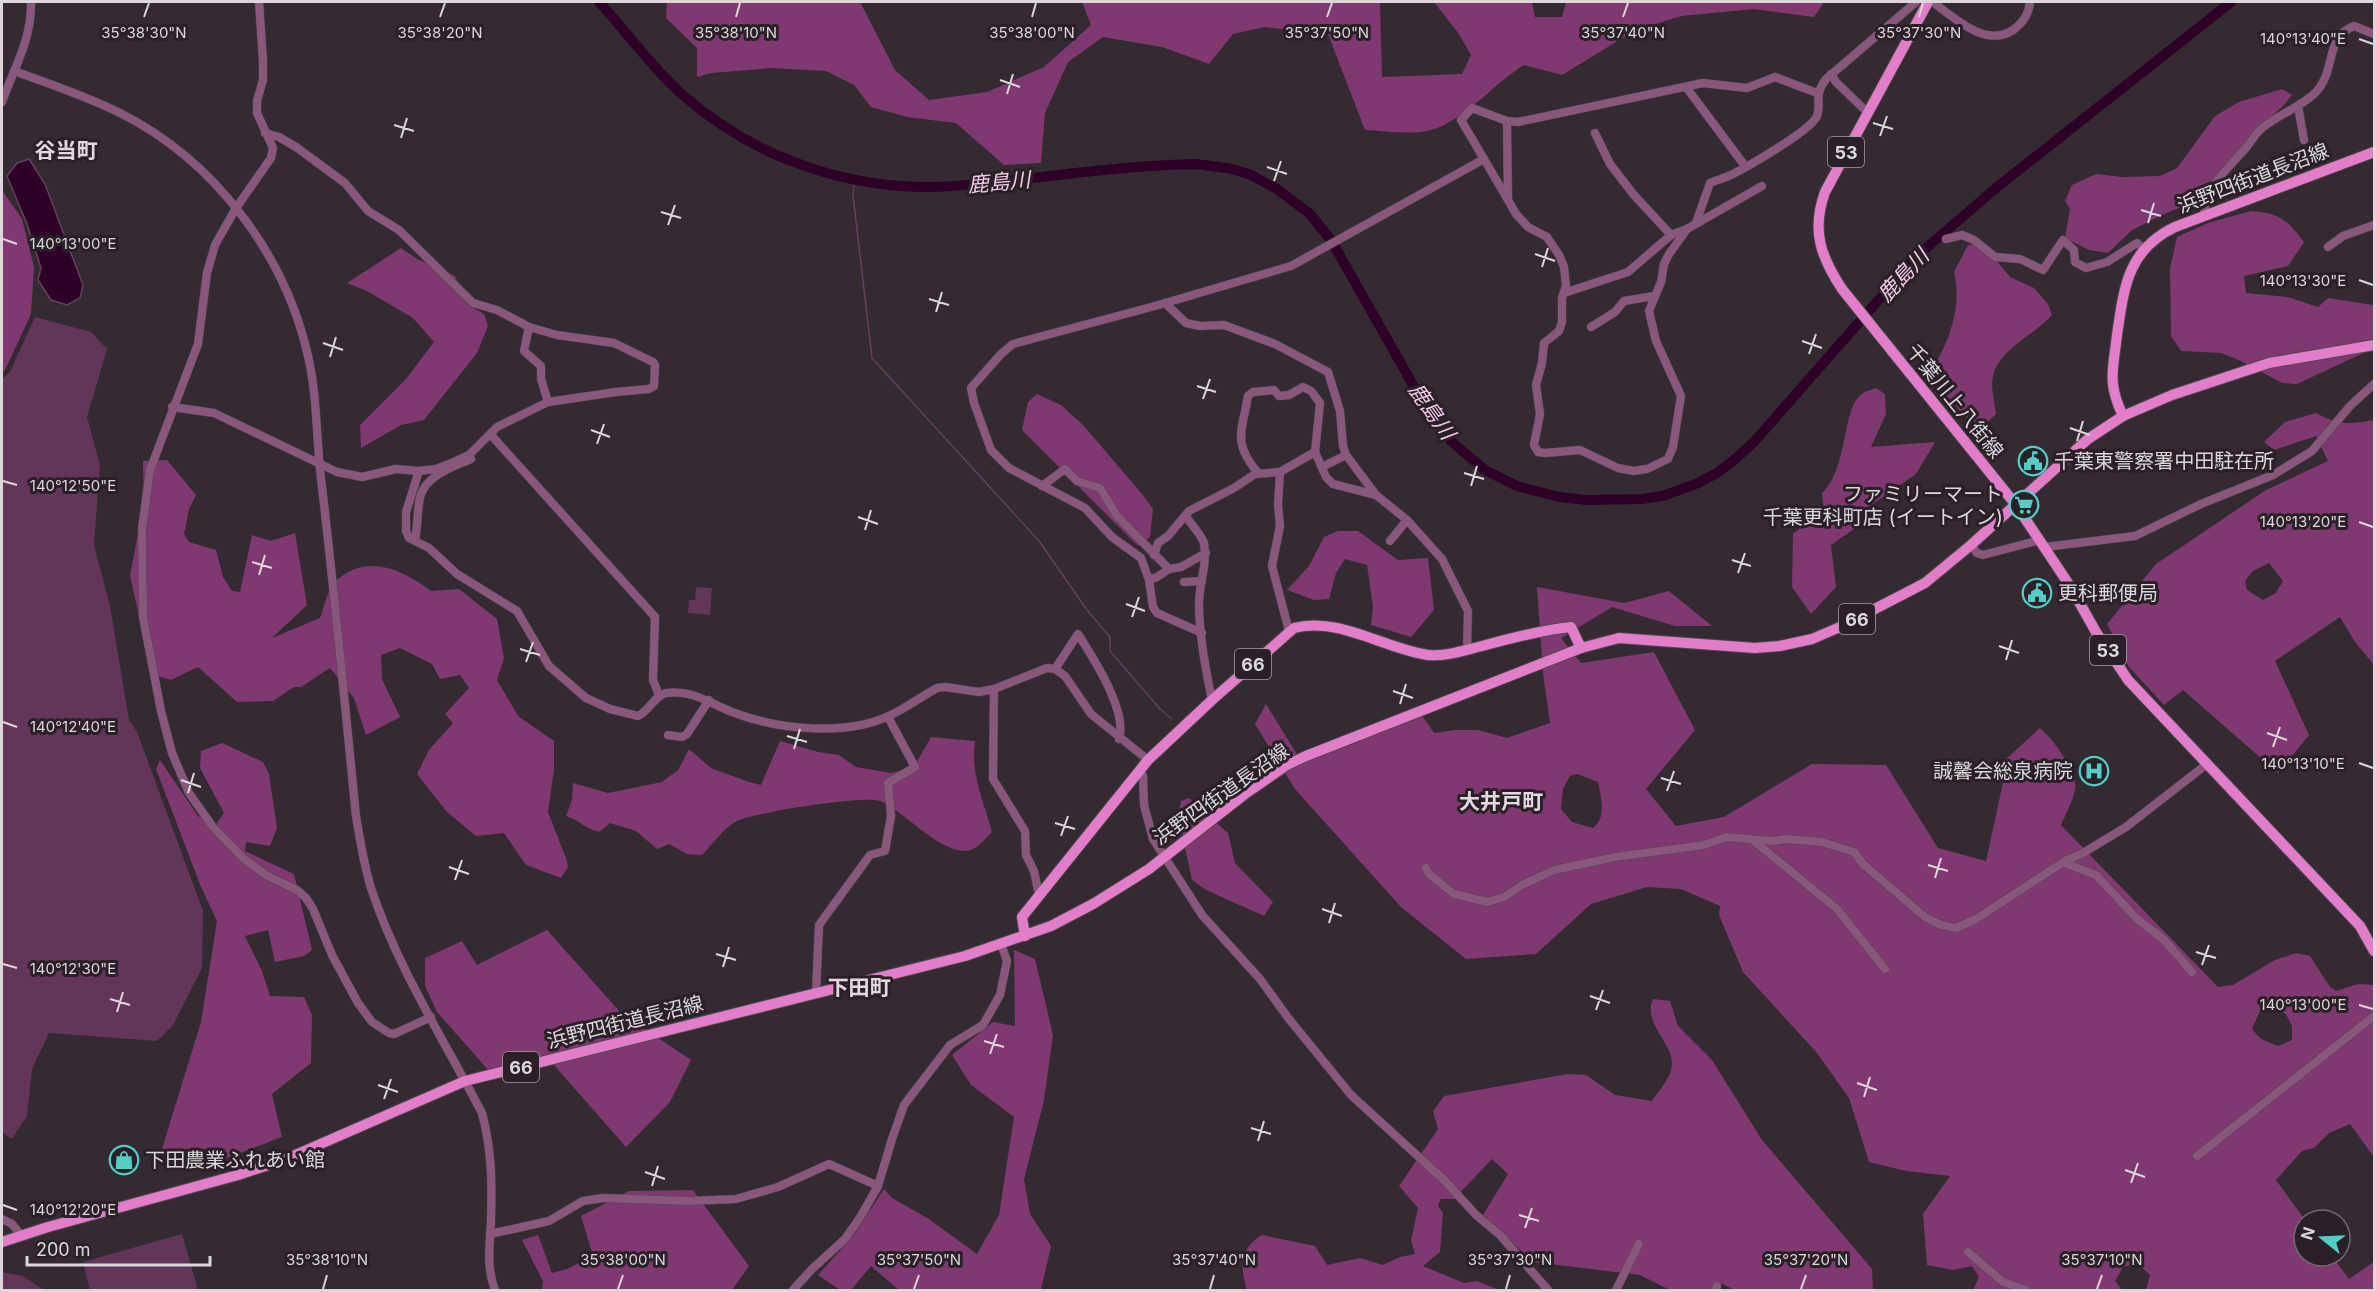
<svg xmlns="http://www.w3.org/2000/svg" width="2376" height="1292" font-family="Inter,'Noto Sans JP',sans-serif">
<rect width="100%" height="100%" fill="#332b31"/>
<g fill="#633558">
<path d="M35 317 91 332 107 349 87 417 100 465 94 545 110 606 129 720 137 732 203 911 202 968 173 1025 157 1041 49 1033 32 1069 27 1116 12 1139 2 1132V379L10 372Z"/>
<path d="M696 587 712 588 710 615 688 613 689 600H695Z"/>
<path d="M182 1234 198 1290H90L83 1262Z"/>
<path d="M2 1272 23 1276 44 1290H2Z"/>
</g>
<g fill="#803870" fill-rule="evenodd">
<path d="M667 2H860L895 70 929 100 987 92 1044 67 1091 25 1082 2H1380L1382 77 1462 74 1471 55 1459 34 1434 2H1532L1535 17H1562L1566 2H1824L1814 17 1754 9 1681 16 1634 31 1562 75 1524 65C1495 83 1473 111 1442 126 1420 137 1389 131 1365 130L1328 34 1264 27 1233 34 1209 64 1162 47 1103 37 1068 62 1045 113 1041 163 1004 165 956 123 907 117 871 107 854 85 826 71 772 68 711 73 697 77V48L666 18Z"/>
<path d="M2282 89 2292 95 2283 106 2251 134 2212 195 2164 214 2132 230 2108 253 2089 250 2065 238 2070 209 2065 201 2072 185 2096 174 2122 177 2160 176 2177 168 2215 116 2239 102Z"/>
<path d="M2 190 22 219 34 267 31 314 5 370 2 373Z"/>
<path d="M2251 211C2280 213 2287 220 2304 242L2288 266 2244 276 2246 293 2288 297 2318 307 2328 298 2373 305 2374 303V348L2297 384 2282 383 2241 361 2221 353 2181 351 2171 336 2170 268 2177 237 2208 223Z"/>
<path d="M1982 243 2010 277 2034 288 2048 304 2052 315C2035 335 2000 348 1993 376 1990 386 1995 403 1996 414L1983 426 1975 427 1928 376C1948 345 1963 308 1954 272L1968 245Z"/>
<path d="M401 248 417 259 455 276 469 305 484 314 488 326 477 353 424 420 401 425 361 448 360 425 406 379 434 342 413 318 367 291 347 283Z"/>
<path d="M1876 388 1885 394 1886 414 1871 447 1935 442 1916 474 1861 512 1854 529 1831 545 1836 587 1811 614 1792 587 1793 534 1824 510 1822 493C1849 469 1841 407 1863 393 1866 391 1872 390 1876 388Z"/>
<path d="M1037 394 1061 405 1084 426 1142 494 1153 509 1150 537 1138 546 1022 430 1028 402Z"/>
<path d="M2316 413C2339 426 2349 424 2374 420V665L2355 642 2340 617 2275 661 2309 735 2278 773 2183 690 2164 705 2129 667 2107 624 2156 564 2266 490 2328 461 2316 436 2274 450 2264 442 2285 422ZM2269 563 2283 581 2276 593 2263 600 2247 590 2245 581 2253 571Z"/>
<path d="M167 460 196 495 189 509 184 534 189 542 216 550 223 577 232 591 240 592 252 535 271 541 295 533 307 605 272 638 320 618C324 608 327 591 334 583 364 552 402 569 431 591L459 589 497 619 504 658 497 680 518 716 554 741V770L548 812 567 861 568 867 561 878 526 865 504 833 476 836 447 812 417 774 429 750 453 723 445 714 469 688 460 675 440 679 432 664 400 648 381 655 382 679 400 717 366 735 354 698 330 668 301 687H294L273 701 237 702 198 667 171 680 152 674 130 576 144 501 143 461Z"/>
<path d="M1338 531H1358L1398 560 1428 558 1434 610 1411 637 1371 625 1373 607 1367 565 1345 559 1336 573 1329 599 1314 600 1287 590 1309 566 1324 537Z"/>
<path d="M1537 587 1624 603 1669 591 1712 626H1675L1612 607 1561 638 1581 663 1654 652 1695 730 1646 789 1676 826 1724 817 1812 764 1886 765 1938 848 1986 861 2004 778 2003 762 2040 728C2053 739 2078 772 2075 789 2073 801 2066 813 2061 825L2218 987 2233 985 2275 960 2296 953 2310 956 2330 987 2336 991 2358 984 2374 985V1157L2350 1124 2329 1133 2314 1148 2302 1151 2276 1180 2305 1220 2304 1256H2332L2349 1279 2374 1262V1290H2146L2150 1275 2138 1264 2123 1267 2115 1281 2122 1290H1973L1979 1277 1972 1266 1953 1270 1927 1265 1923 1214 1950 1176 1906 1171 1869 1162 1849 1098 1817 1053 1743 972 1719 915 1720 906 1681 889 1647 887 1591 904 1536 954 1466 959 1401 907 1295 789 1255 724 1266 704 1301 761 1356 743 1419 711 1434 733 1455 730H1478L1507 738 1550 723 1543 673ZM1577 774 1598 782C1601 798 1607 817 1593 828L1572 822 1561 809 1563 789 1570 776ZM2263 1004 2286 1014 2292 1026V1040L2278 1046 2261 1039 2252 1029Z"/>
<path d="M931 737 975 741C970 773 984 802 992 832 987 837 981 844 975 848 949 864 904 810 880 801 864 795 750 813 735 822 723 829 712 845 702 855L687 854 669 844 657 849 636 831 610 823 599 832C586 829 579 820 566 816L572 800 573 783 608 793 662 782 678 770 689 749 711 768 749 782 761 785 780 741 818 752 839 755 856 767 891 773 914 767Z"/>
<path d="M222 743 263 762 269 774 277 828 270 846 246 842 245 851 294 874 312 950 304 956 275 962 268 930 245 936 262 971 270 996 304 997 312 1015 311 1063 272 1094 282 1137 227 1158 161 1152 201 1022 217 921 201 887 156 769 160 760 198 816 216 824 224 813 200 768 201 751Z"/>
<path d="M1189 798 1228 833 1235 863 1273 902 1264 916 1206 890 1192 880 1178 816 1181 801Z"/>
<path d="M547 930 621 1013 691 1060 670 1102 626 1147 546 1056 527 1057 490 1072 437 1012 425 986V958L462 941 477 965Z"/>
<path d="M1014 950 1035 959 1053 1035 1044 1100 1024 1179 1030 1214 1051 1246 1041 1290H899L871 1266 851 1290H840L818 1275 853 1236 884 1189 892 1198 929 1219 977 1254 999 1215 1014 1117 971 1085 952 1055 993 1022 1015 1026Z"/>
<path d="M1653 999 1670 1001 1678 1026 1712 1060 1762 1140 1872 1269 1873 1290H1734L1719 1282 1714 1290H1670L1640 1275 1533 1262 1483 1215 1508 1174 1492 1159 1454 1199H1441L1438 1206 1443 1213 1440 1252 1423 1266 1464 1283 1477 1281 1499 1290H1247C1240 1267 1239 1249 1262 1235L1315 1246 1327 1265 1360 1258 1383 1265 1400 1257 1415 1254 1411 1240 1418 1208 1399 1186 1438 1129 1433 1111 1444 1096 1568 1074 1586 1075 1615 1095 1652 1101C1659 1090 1672 1077 1672 1064 1672 1042 1642 1022 1653 999Z"/>
<path d="M693 1190 749 1266 732 1290H542L543 1281 522 1240 538 1235 552 1273 567 1269 593 1256 581 1216 629 1191Z"/>
</g>
<path fill="#2f0027" stroke="#63405d" stroke-width="1.5" d="M29 159 45 184 83 285 80 298 67 305 51 300 38 280 41 268 27 224 7 176 17 163Z"/>
<g fill="none" stroke-linecap="round" stroke-linejoin="round">
<path stroke="#63405d" stroke-width="1.5" d="M855 180 853 195 872 358 1039 541 1087 610 1110 637V651L1160 709 1172 719"/>
<path stroke="#2f0027" stroke-width="10" d="M599 2C627 32 652 68 684 96 749 153 834 185 920 187 949 188 978 184 1006 181 1069 174 1133 165 1196 164L1232 169 1249 174 1277 189 1310 214 1331 240 1426 408 1452 442 1485 470 1517 486 1559 497 1587 500 1642 499 1663 496 1698 483 1717 473 1734 460 1754 442 1918 255 1996 188 2231 2"/>
<g stroke="#4e474c" stroke-width="9">
<g id="minor">
<path d="M259 2 263 61V80L257 101V113L273 148 271 158 236 208 215 245 207 273 198 344 150 470 142 529 143 617 161 711 172 753 189 793 213 827 244 859 266 875 297 890 306 898 313 909 332 955 358 1003 372 1022 389 1033 394 1034 431 1017"/>
<path d="M1933 2C1956 20 1991 52 2018 26 2026 19 2029 12 2030 2"/>
<path d="M14 71C50 84 86 96 120 113 214 160 285 254 308 356 318 399 316 444 322 487 335 597 345 707 356 816 360 841 364 865 371 888 397 967 444 1040 482 1113 492 1151 492 1182 491 1221 490 1245 486 1267 495 1290"/>
<path d="M1831 74 1836 82 1867 112"/>
<path d="M1686 87 1745 166"/>
<path d="M2 102C14 68 32 39 31 2"/>
<path d="M2298 106 2304 140"/>
<path d="M1507 121 1508 200 1516 214 1528 227 1547 237 1559 255 1564 267 1566 286 1562 298V322L1559 331 1544 343 1542 363 1536 385 1540 414 1534 445 1538 452 1545 453 1580 450 1618 468 1634 471 1647 469 1668 459 1673 447 1681 396 1656 341 1649 311 1661 282 1664 264 1669 254 1687 229"/>
<path d="M1595 133 1610 164 1634 195 1671 235"/>
<path d="M1484 159 1461 120 1472 108 1507 121 1518 122 1703 83 1747 88 1775 77 1817 93"/>
<path d="M2204 216C2204 189 2227 169 2244 150 2250 144 2254 135 2261 129 2277 115 2299 108 2314 94 2338 71 2323 38 2354 26L2374 34"/>
<path d="M1696 223 1710 183C1717 180 1724 178 1731 175 1749 166 1806 133 1816 118 1823 106 1812 97 1826 79L1916 2"/>
<path d="M1946 239 1962 235 1974 240 1995 257 2020 259 2043 270 2063 240 2074 250 2075 262 2086 268 2107 262 2137 243 2144 249"/>
<path d="M2328 247 2343 236 2374 225"/>
<path d="M1564 293 1628 272 1671 235 1687 229 1762 186"/>
<path d="M1165 303 1186 323 1200 326 1224 325 1275 344 1328 372 1340 411 1343 446 1346 455 1376 495 1407 520 1442 559 1468 611 1467 649"/>
<path d="M529 327 524 351 541 366V379L548 402"/>
<path d="M1591 327 1615 312 1624 301 1654 296"/>
<path d="M172 407 214 413 337 472 362 477 396 469 419 471 436 469 449 464 469 455 497 427 548 402 616 392 649 389 654 386 655 365 653 362 614 343 557 335 529 327 497 310 473 303 399 230 368 211 345 183 296 147 279 137 265 133"/>
<path d="M491 435 655 617 653 680 659 695"/>
<path d="M1322 467 1346 455"/>
<path d="M419 471 406 512V531L409 538 429 548 457 574 517 611 549 666 586 698 610 709 638 716C649 711 655 695 666 693 693 689 712 705 735 713 779 730 845 736 889 716 906 708 921 697 937 688L945 687 979 692 994 689 1047 668 1055 669 1065 676 1091 714 1148 760"/>
<path d="M1280 472 1278 505 1280 526 1272 566 1289 631"/>
<path d="M1258 473C1232 442 1242 432 1248 396L1253 392 1274 390 1279 396 1289 395 1303 387 1311 391 1320 403 1315 452 1326 477 1333 484 1376 495"/>
<path d="M1042 486 1065 469 1077 481 1100 488 1117 516 1169 569 1181 567 1206 553"/>
<path d="M1186 516C1191 525 1201 534 1204 543 1208 563 1199 583 1199 603 1199 632 1206 672 1212 700"/>
<path d="M415 540C418 526 417 511 420 497 426 475 453 467 471 459"/>
<path d="M1390 541 1407 520"/>
<path d="M1971 545 1977 553 1983 555 2040 540"/>
<path d="M2045 547 2135 536 2201 504 2273 475 2312 451 2350 406 2374 384"/>
<path d="M1154 555 1158 543 1168 536 1189 511 1234 488 1255 474 1280 472 1315 452"/>
<path d="M1149 580 1157 577 1169 569"/>
<path d="M1184 582 1202 581"/>
<path d="M1202 633 1157 613 1153 607 1149 580 1141 558 1112 537 1085 508 1009 468 991 450 974 403 971 388 1001 354 1013 344 1155 306 1291 266 1484 159 1508 200"/>
<path d="M1055 669 1078 634C1093 658 1128 711 1119 739"/>
<path d="M994 689 993 779 1025 831 1026 855 1034 871 1039 895"/>
<path d="M668 735 682 737 687 734 709 700"/>
<path d="M1140 770 1143 776 1144 805 1153 839 1202 915 1260 979 1289 1019 1351 1095 1444 1180 1476 1215 1500 1235 1548 1290"/>
<path d="M1754 841 1837 909 1885 969"/>
<path d="M2065 861 2067 864 2096 875 2136 918 2164 940 2192 972"/>
<path d="M1426 868 1429 874 1454 894 1488 902 1504 897 1522 885 1554 870 1615 857 1704 845 1726 837 1771 841 1787 839 1822 842 1854 852 1863 864 1925 917 1941 925 1956 928 1976 919 2065 861 2083 853 2126 827 2207 764"/>
<path d="M816 993 819 925 870 855 885 851 891 816 888 783 915 767 888 717"/>
<path d="M2197 1156 2374 1016"/>
<path d="M2 1219 12 1224 21 1235"/>
<path d="M490 1234 549 1221 583 1201 603 1198 689 1201 736 1199 778 1187 829 1164 878 1186"/>
<path d="M1968 1252 2003 1282 2026 1290"/>
<path d="M793 1290 812 1269 845 1239 861 1216 878 1186 892 1139 904 1105 950 1045 983 1025 1000 995 1007 961 1001 944"/>
<path d="M1616 1290 1639 1244"/>
<path d="M1716 1290 1717 1286"/>
</g>
</g>
<g stroke="#4e474c" stroke-width="12">
<g id="major">
<path d="M1928 2 1825 192C1811 231 1821 257 1842 289L2016 505 2070 586 2096 632 2128 680 2360 926 2374 951"/>
<path d="M2123 416C2107 382 2113 371 2117 335 2124 288 2127 250 2175 227L2374 152"/>
<path d="M1025 936 1022 917 1148 760 1212 700 1294 628C1338 616 1385 649 1428 655 1445 657 1465 650 1482 646 1511 638 1541 630 1571 627L1581 648"/>
<path d="M2 1242 48 1227 238 1175 286 1159 465 1081 965 956 1051 926 1093 904 1149 869 1245 794 1287 765 1306 756 1581 648 1619 638 1755 648 1780 646 1812 639 1840 627 1925 583 1971 545 2088 439 2123 416 2172 395 2269 363 2374 345"/>
</g>
</g>
<use href="#minor" stroke="#89577c" stroke-width="8"/>
<use href="#major" stroke="#e27dca" stroke-width="10"/>
</g>
<path fill="none" stroke="#ddd7db" stroke-width="2" d="M144 17 149 3M440 17 445 3M736 17 740 3M1032 17 1036 3M1327 17 1332 3M1623 17 1628 3M1919 17 1923 3M2359 39 2373 44M1000 80 1020 87M1007 94 1013 74M1873 123 1893 129M394 125 414 131M1880 136 1887 116M401 138 407 118M1267 167 1287 174M1274 181 1281 161M2141 210 2161 216M661 212 681 218M2148 223 2154 203M668 225 675 205M3 239 17 244M1535 254 1555 261M1542 267 1548 248M2359 280 2373 285M929 299 949 305M936 312 942 292M1802 341 1822 348M323 343 343 350M1809 354 1816 334M330 357 336 337M1197 386 1216 392M1203 399 1210 379M2070 428 2090 435M591 430 610 437M2077 441 2083 421M597 444 604 424M1464 473 1484 479M3 481 17 485M1471 486 1477 466M858 517 878 524M2359 522 2373 527M865 530 871 510M1732 560 1751 566M252 562 272 568M1738 573 1745 553M259 575 265 555M1126 604 1145 611M1132 617 1139 597M1999 646 2019 653M520 649 540 655M2006 660 2012 640M526 662 533 642M1393 691 1413 698M1400 704 1406 684M3 722 17 727M2267 733 2287 740M787 736 807 742M2273 747 2280 727M794 749 800 729M2359 763 2373 768M1661 778 1681 784M181 780 201 787M1667 791 1674 771M188 793 194 773M1055 823 1075 829M1061 836 1068 816M1928 865 1948 871M449 867 469 874M1935 878 1941 858M455 880 462 860M1322 909 1342 916M1329 923 1335 903M2196 952 2216 958M716 954 736 960M3 964 17 968M2202 965 2209 945M723 967 729 947M1590 996 1610 1003M110 999 130 1005M2359 1005 2373 1009M1596 1010 1603 990M117 1012 123 992M984 1041 1004 1047M990 1054 997 1034M1857 1083 1877 1090M378 1085 398 1092M1864 1097 1870 1077M384 1099 391 1079M1251 1128 1271 1134M1258 1141 1264 1121M2125 1170 2145 1177M645 1172 665 1179M2131 1183 2138 1163M652 1186 658 1166M3 1205 17 1210M1519 1215 1539 1221M1525 1228 1532 1208M323 1289 327 1275M618 1289 623 1275M914 1289 919 1275M1210 1289 1214 1275M1506 1289 1510 1275M1801 1289 1806 1275M2097 1289 2102 1275"/>
<defs>
<g id="civic-ring" transform="scale(1.5)"><circle r="9.5" fill="#292127" stroke="#54cdc6" stroke-width="1.5"/><path d="M-.6-6.5H3V-4.5H.6V-3L4-1V1h2V6H-6V1h2V-1L-.6-3ZM-1.2 2.5V6h2.4V2.5Z" fill="#54cdc6"/></g>
<g id="supermarket-ring" transform="scale(1.5)"><circle r="9.5" fill="#292127" stroke="#54cdc6" stroke-width="1.5"/><path d="M-6-5.5h2.5l.6 2H6L4.5 2H-2.5L-4.4-4H-6ZM-1.5 3.2a1.3 1.3 0 1 0 .1 0ZM3 3.2a1.3 1.3 0 1 0 .1 0Z" fill="#54cdc6"/></g>
<g id="hospital-ring" transform="scale(1.5)"><circle r="9.5" fill="#292127" stroke="#54cdc6" stroke-width="1.5"/><path d="M-5-5h3v3.5h4V-5h3V5h-3V1.5h-4V5h-3Z" fill="#54cdc6"/></g>
<g id="shop-ring" transform="scale(1.5)"><circle r="9.5" fill="#292127" stroke="#54cdc6" stroke-width="1.5"/><path d="M-5-2.5h2.3a2.7 3.5 0 0 1 5.4 0H5L5.5 6h-11ZM-1.5-2.5h3a1.5 2.3 0 0 0-3 0Z" fill="#54cdc6"/></g>
</defs>
<g fill-rule="evenodd">
<use href="#civic-ring" x="2033" y="461"/>
<use href="#supermarket-ring" x="2024" y="505"/>
<use href="#civic-ring" x="2037" y="593"/>
<use href="#hospital-ring" x="2094" y="771"/>
<use href="#shop-ring" x="124" y="1160"/>
</g>
<g text-anchor="middle" dominant-baseline="central" stroke-width="6" stroke-linejoin="round" paint-order="stroke">
<g fill="#292127" stroke="#a7a0a5" stroke-width="1.5">
<rect x="1828" y="137" width="36" height="30" rx="4.5"/>
<rect x="1839" y="604" width="36" height="30" rx="4.5"/>
<rect x="2090" y="635" width="36" height="30" rx="4.5"/>
<rect x="1235" y="649" width="36" height="30" rx="4.5"/>
<rect x="503" y="1052" width="36" height="30" rx="4.5"/>
</g>
<g font-size="18" font-weight="bold" fill="#ddd7db">
<text x="1846" y="152">53</text>
<text x="1857" y="619">66</text>
<text x="2108" y="650">53</text>
<text x="1253" y="664">66</text>
<text x="521" y="1067">66</text>
</g>
<g font-size="20" fill="#ddd7db" stroke="#292127">
<text transform="translate(2253 178) rotate(-21)">浜野四街道長沼線</text>
<text transform="translate(1955 401) rotate(51)">千葉川上八街線</text>
<text transform="translate(1221 794) rotate(-35)">浜野四街道長沼線</text>
<text transform="translate(625 1022) rotate(-14)">浜野四街道長沼線</text>
</g>
<g font-size="20" fill="#ddd7db" stroke="#292127" text-anchor="start">
<text x="2054" y="461">千葉東警察署中田駐在所</text>
<text x="2003" y="494" text-anchor="end">ファミリーマート<tspan x="2003" dy="23">千葉更科町店 (イートイン)</tspan></text>
<text x="2058" y="593">更科郵便局</text>
<text x="2073" y="771" text-anchor="end">誠馨会総泉病院</text>
<text x="145" y="1160">下田農業ふれあい館</text>
</g>
<g font-size="21" font-weight="bold" fill="#e2d8df" stroke="#292127">
<text x="66" y="150">谷当町</text>
<text x="1501" y="801">大井戸町</text>
<text x="859" y="987">下田町</text>
</g>
<g font-size="21" font-style="italic" fill="#f5cbe9" stroke="#292127">
<text transform="translate(999 182) rotate(-5)">鹿島川</text>
<text transform="translate(1903 275) rotate(-47)">鹿島川</text>
<text transform="translate(1432 411) rotate(55)">鹿島川</text>
</g>
</g>
<g font-size="15" text-anchor="middle" fill="#ddd7db" stroke="#292127" stroke-width="6" stroke-linejoin="round" paint-order="stroke">
<text x="144" y="38">35°38'30"N</text>
<text x="440" y="38">35°38'20"N</text>
<text x="736" y="38">35°38'10"N</text>
<text x="1032" y="38">35°38'00"N</text>
<text x="1327" y="38">35°37'50"N</text>
<text x="1623" y="38">35°37'40"N</text>
<text x="1919" y="38">35°37'30"N</text>
<text x="2303" y="44">140°13'40"E</text>
<text x="73" y="249">140°13'00"E</text>
<text x="2303" y="286">140°13'30"E</text>
<text x="73" y="491">140°12'50"E</text>
<text x="2303" y="527">140°13'20"E</text>
<text x="73" y="732">140°12'40"E</text>
<text x="2303" y="769">140°13'10"E</text>
<text x="73" y="974">140°12'30"E</text>
<text x="2303" y="1010">140°13'00"E</text>
<text x="73" y="1215">140°12'20"E</text>
<text x="327" y="1265">35°38'10"N</text>
<text x="623" y="1265">35°38'00"N</text>
<text x="1214" y="1265">35°37'40"N</text>
<text x="2102" y="1265">35°37'10"N</text>
<text x="919" y="1265">35°37'50"N</text>
<text x="1510" y="1265">35°37'30"N</text>
<text x="1806" y="1265">35°37'20"N</text>
</g>
<rect width="2376" height="1292" fill="none" stroke="#ddd7db" stroke-width="6"/>
<g transform="translate(2322 1238) rotate(288)"><circle r="28" fill="#292127" stroke="#716a6f" stroke-width="1.5"/>
<path d="M0-4.5L10 22L0 15L-10 22Z" fill="#54cdc6"/>
<text y="-9" font-size="16" font-weight="bold" text-anchor="middle" fill="#ddd7db">N</text>
</g>
<path d="M27 1256v9h183v-9" fill="none" stroke="#ddd7db" stroke-width="3"/>
<text x="36" y="1256" font-size="18" fill="#ddd7db" stroke="#292127" stroke-width="4.5" paint-order="stroke">200 m</text>
</svg>
